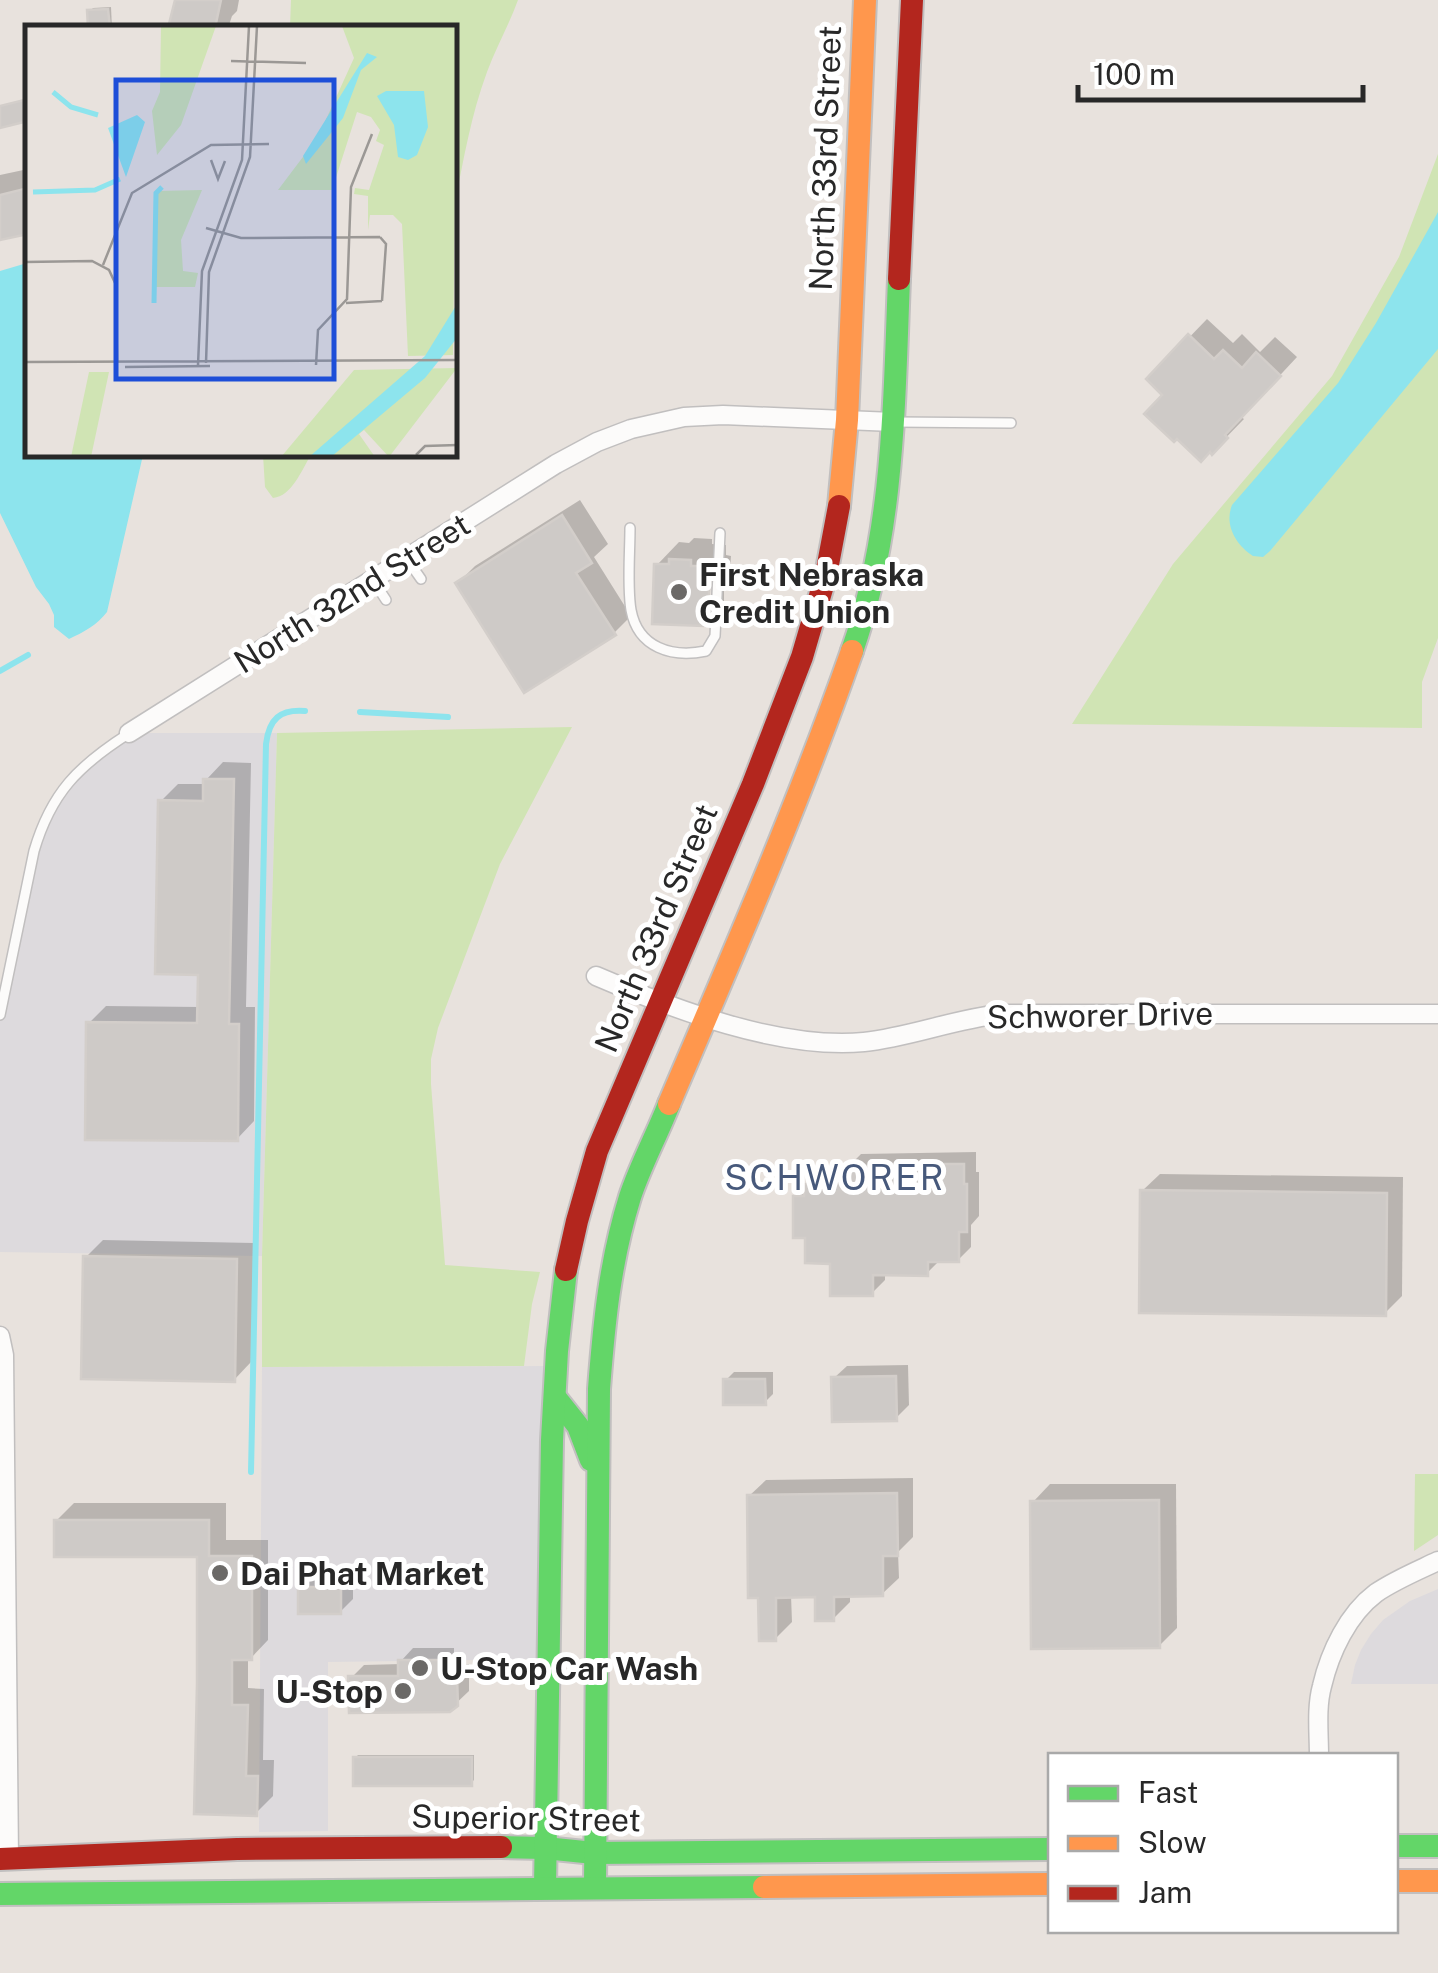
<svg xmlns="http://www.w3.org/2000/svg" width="1438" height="1973" font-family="'Public Sans',sans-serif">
<rect width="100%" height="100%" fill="#e8e2dd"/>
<g fill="#dddadd">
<path d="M129 733H277L262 1256 0 1252V1015L34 851 67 783Z"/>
<path d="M546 1366 540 1659 328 1662V1831L259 1832 262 1367Z"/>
<path d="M1438 1589V1684H1351L1355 1665 1361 1650 1371 1634 1383 1620 1410 1601Z"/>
</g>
<g fill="#d0e4b4">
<path d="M291 0H518C509 25 496 48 487 72 471 115 464 158 455 202V28L290 27Z"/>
<path d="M1438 154V638L1422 682V728L1072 724 1173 564 1332 376 1399 257Z"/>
<path d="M263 455H311C301 471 292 496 273 498L265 487Z"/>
<path d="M572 727 500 864 438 1028 431 1059V1084L445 1265 540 1272 532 1304 524 1366 262 1367V1256L277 733Z"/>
<path d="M1415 1474H1438V1535L1414 1551Z"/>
</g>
<g fill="#8de4ed">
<path d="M1438 212V349L1270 551 1263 557 1253 556C1236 545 1224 525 1232 505L1338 383 1376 323Z"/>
<path d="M27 263 28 455H143L107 612C97 625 84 632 69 639L54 627V615L49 604 36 587 0 513V271Z"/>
</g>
<g fill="#0003" fill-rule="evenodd">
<path d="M177 0H239L237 11 232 16 228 28H171Z"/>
<path d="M111 7 112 28H91L90 11 93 8Z"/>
<path d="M28 169V231L0 238V175Z"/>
<path d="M1207 319 1233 343 1242 334 1260 352 1275 337 1297 357 1241 417 1244 419 1212 452 1166 394 1149 379Z"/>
<path d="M580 500 608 544 594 557 631 616 614 633 458 583 475 566Z"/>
<path d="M694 538 712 539V544L726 545V555L731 556 729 583 724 588V601L702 623 657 565 679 542 689 543ZM708 564H713L711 604H706Z"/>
<path d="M223 762 251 763 246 1007H255L254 1121 237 1139 89 1023 106 1006 200 1007 201 972 161 801 178 784H206V780Z"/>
<path d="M976 1152V1172H979V1216L971 1225V1247L958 1260H940L927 1273H885V1280L872 1293 833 1261 807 1235 796 1197 819 1173H848V1167L861 1154Z"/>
<path d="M1160 1174 1403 1177 1402 1296 1384 1314 1142 1191Z"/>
<path d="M103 1240 254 1243 251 1362 234 1380 86 1257Z"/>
<path d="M908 1365 909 1405 896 1418 834 1378 847 1366Z"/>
<path d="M734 1372H773V1394L765 1402 726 1380Z"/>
<path d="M913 1478V1537L898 1552 899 1578 882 1594H850V1602L833 1619 818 1594 791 1595 792 1622 775 1639 761 1595 749 1496 766 1480Z"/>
<path d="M1050 1484H1176L1177 1628 1159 1646 1033 1502Z"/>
<path d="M74 1503H226V1540H268V1640L251 1658H248V1688L264 1689 263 1760H274L273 1796 256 1813 197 1812 199 1554 56 1521Z"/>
<path d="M313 1575H353V1599L340 1612 300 1588Z"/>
<path d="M413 1648H454V1664H469V1691L449 1710 351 1678 364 1665 401 1664V1661Z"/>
<path d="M358 1755H474V1780L471 1783 355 1758Z"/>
</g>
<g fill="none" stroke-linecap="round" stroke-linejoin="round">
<g stroke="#8de4ed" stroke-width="6">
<path d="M0 671 28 655"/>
<path d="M360 712 448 717"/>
<path d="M251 1472 266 744C269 719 280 709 305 711"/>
</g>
</g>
<g fill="#cecac7" stroke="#d3ceca" stroke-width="2.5">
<path d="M175 0H221L215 28H168Z"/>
<path d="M108 9 110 28H88L87 10Z"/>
<path d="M28 99V121L0 128V106Z"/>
<path d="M28 188V234L0 240V195Z"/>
<path d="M1188 334 1214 359 1223 350 1242 368 1256 352 1281 376 1225 435 1228 438 1212 455 1210 452 1201 462 1177 439 1174 442 1144 414 1162 395 1146 379Z"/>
<path d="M562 515 592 563 576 573 616 635 524 693 455 583Z"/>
<path d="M669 559 691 560V566H705L704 577H710L708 608H703V626L652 624 654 564H669Z"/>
<path d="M203 779H234L229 1024H239L238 1141 85 1140 86 1022 197 1023 198 975 155 974 158 800 203 801Z"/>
<path d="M887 1164H964V1184H967V1232H959V1262H928V1276L873 1275V1296H830V1264L805 1263V1238H793V1196H804V1184H845V1166H887Z"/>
<path d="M1140 1190 1387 1193 1386 1316 1139 1313Z"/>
<path d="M83 1256 237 1259 235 1382 81 1379Z"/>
<path d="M896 1376 897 1421 832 1422 831 1377Z"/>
<path d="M723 1379H765L766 1405H723Z"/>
<path d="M897 1493 898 1556H883V1596L834 1597V1621H815V1597L776 1598V1641H759L758 1598H748L747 1495Z"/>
<path d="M1159 1500 1160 1648 1031 1649 1030 1501Z"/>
<path d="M54 1520H209V1556H252V1660H232V1705H248L246 1776H258L257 1816 194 1814 197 1684V1557H54Z"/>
<rect x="298" y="1587" width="43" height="27"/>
<path d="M398 1660H442V1676H457L458 1706 450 1712 349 1713 348 1676H398Z"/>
<rect x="353" y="1757" width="119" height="29"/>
</g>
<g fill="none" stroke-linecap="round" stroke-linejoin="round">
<g stroke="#c1bfbf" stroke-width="12">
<g id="lane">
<path d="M895 422 1011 423"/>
<path d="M630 528C630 552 627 587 631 610 638 648 672 658 706 651L715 636 720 533"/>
<path d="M407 559 421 579"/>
<path d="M373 580 386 600"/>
<path d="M0 1015 34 851C51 793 78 766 128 734"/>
</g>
</g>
<g stroke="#c1bfbf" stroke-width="21">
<g id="street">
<path d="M129 733 556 464 597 442 631 429 684 417 723 415 893 422"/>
<path d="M596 976C673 1009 780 1050 864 1042 911 1037 954 1019 1001 1014H1438"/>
<path d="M0 1336 4 1355 9 1858"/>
<path d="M1319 1756C1319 1733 1316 1708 1322 1686 1330 1652 1348 1614 1376 1593 1395 1580 1417 1571 1438 1561"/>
</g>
</g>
<g stroke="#c1bfbf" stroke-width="26">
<g id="fast">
<path d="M852 651C894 532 894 404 899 279"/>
<path d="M555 1397 578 1426 591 1460"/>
<path d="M1396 1846H1438"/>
<path d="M501 1847 545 1848 594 1853 1050 1849"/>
<path d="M595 1887 599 1389C604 1323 610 1261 630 1197 640 1166 657 1135 669 1104"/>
<path d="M545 1888 552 1440 557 1351 566 1270"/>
<path d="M0 1894 764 1887"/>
</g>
</g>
<g stroke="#c1bfbf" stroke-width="26">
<g id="slow">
<path d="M839 506 847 420 865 0"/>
<path d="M669 1104C733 954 798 805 852 651"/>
<path d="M1396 1881H1438"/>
<path d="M764 1887 1050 1884"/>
</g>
</g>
<g stroke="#c1bfbf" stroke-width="26">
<g id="jam">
<path d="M899 279 912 0"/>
<path d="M566 1270 577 1221 597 1151 753 784 802 657 826 575 839 506"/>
<path d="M0 1859 237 1849 501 1847"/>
</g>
</g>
<use href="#lane" stroke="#fcfbfa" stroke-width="9"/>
<use href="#street" stroke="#fcfbfa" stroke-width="18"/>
<use href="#fast" stroke="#63d668" stroke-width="22"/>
<use href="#slow" stroke="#ff974d" stroke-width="22"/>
<use href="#jam" stroke="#b3261e" stroke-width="22"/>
</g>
<g fill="#6b6967" stroke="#fff" stroke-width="4">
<circle cx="679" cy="592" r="10"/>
<circle cx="220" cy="1573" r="10"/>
<circle cx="420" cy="1668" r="10"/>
<circle cx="403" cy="1691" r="10"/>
</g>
<g text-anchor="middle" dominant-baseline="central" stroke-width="10" stroke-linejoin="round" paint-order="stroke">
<g font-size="32" fill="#282828" stroke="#fff">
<text transform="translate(825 158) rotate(-88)">North 33rd Street</text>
<text transform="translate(352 593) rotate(-32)">North 32nd Street</text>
<text transform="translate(656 928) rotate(-67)">North 33rd Street</text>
<text transform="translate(1100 1015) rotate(-1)">Schworer Drive</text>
<text transform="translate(526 1818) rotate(1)">Superior Street</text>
</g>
<g font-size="32" font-weight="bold" fill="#282828" stroke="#fff" text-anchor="start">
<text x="699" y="574">First Nebraska<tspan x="699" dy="37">Credit Union</tspan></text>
<text x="240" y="1573">Dai Phat Market</text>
<text x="440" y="1668">U-Stop Car Wash</text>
<text x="383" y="1691" text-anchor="end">U-Stop</text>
</g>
<g font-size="35" letter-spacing="2.5" fill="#47597b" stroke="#fff">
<text x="835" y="1177">SCHWORER</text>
</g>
</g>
<g transform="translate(25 25)">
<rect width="432" height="432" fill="#e8e2dd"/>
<path d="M136 1H191L156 100 132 130 127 86 135 67ZM317 1H432L428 330 383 331 377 199 368 190H345L343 205V171L329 169 330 163 344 165 359 120 351 116 355 105 346 92 332 87 307 165H253L293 112 329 33ZM177 165 156 215 158 246 173 248 170 262H130L133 166ZM432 343 364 432 339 405 334 409 350 432H256L329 345ZM64 347H84L66 432H46Z" fill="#d0e4b4"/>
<path d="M342 28 352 32 336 45 318 93 281 139 278 131ZM361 66H399L403 102 392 130 383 135 373 132 369 100 352 71ZM112 90 120 97 101 152 83 103ZM432 279V313L400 353 306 432H284L400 331Z" fill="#8de4ed"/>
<path fill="none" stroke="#8de4ed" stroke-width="5" d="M28 67 46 82 73 90M8 167 70 165 95 154M129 278 131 168 137 162"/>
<path fill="none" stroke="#9b9895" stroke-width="2.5" d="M206 36 281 38M186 135 193 154 200 136M181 203 216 213 355 212M355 212 361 219 357 276M0 237 67 236 84 245 91 260 92 337M78 240 107 168 186 120 244 119M321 278 357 276M0 337 433 335M181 338 184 247 225 132 232 1M173 340 177 246 217 135 224 1M291 340 293 305 322 274 326 162 347 109M100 342 185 341M391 430 400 421 433 420"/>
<path fill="#1d4ed8" fill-opacity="0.15" stroke="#1d4ed8" stroke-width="5" d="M91 55H309V354H91Z"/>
<rect width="432" height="432" fill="none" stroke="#282828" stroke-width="5"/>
</g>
<rect x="1048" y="1753" width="350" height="180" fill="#ffffff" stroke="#a9a9a9" stroke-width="2.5"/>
<rect x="1068" y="1786" width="50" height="15" fill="#63d668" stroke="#a9a9a9" stroke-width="2.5"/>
<text x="1138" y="1803" font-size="30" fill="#282828">Fast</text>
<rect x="1068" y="1836" width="50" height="15" fill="#ff974d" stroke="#a9a9a9" stroke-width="2.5"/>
<text x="1138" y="1853" font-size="30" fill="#282828">Slow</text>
<rect x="1068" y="1886" width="50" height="15" fill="#b3261e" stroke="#a9a9a9" stroke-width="2.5"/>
<text x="1138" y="1903" font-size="30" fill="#282828">Jam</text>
<path d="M1078 85v15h285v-15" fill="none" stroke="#282828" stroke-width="5"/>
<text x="1093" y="85" font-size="30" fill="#282828" stroke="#ffffff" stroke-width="8" paint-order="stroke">100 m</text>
</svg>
